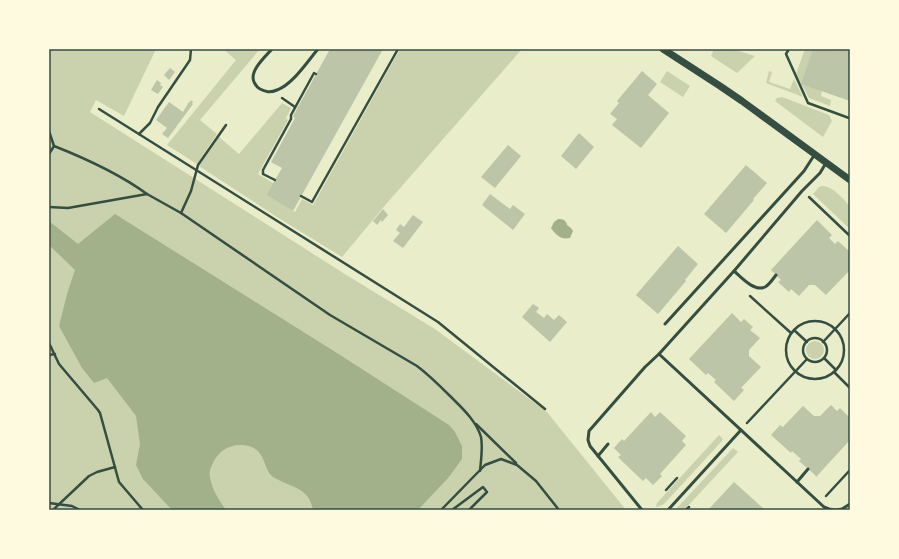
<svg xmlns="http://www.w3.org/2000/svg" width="899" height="559" font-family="'Fira Sans',sans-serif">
<rect width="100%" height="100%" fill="#e9edc9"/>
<g fill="#cad2ad">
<path d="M49 49H156L124 116 96 100 90 112 348 276 435 329 547 412 626 510H49Z"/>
<path d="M223 49H260L200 120 217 134 197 164 167 145 236 60Z"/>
<path d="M400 49H522L387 203 342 257 277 217 199 166 219 137 239 154 282 103 291 108 286 118 288 120 258 174 273 183 266 195 295 212 302 199 313 205Z"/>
<path d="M714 49H732L755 56 737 73 711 56Z"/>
<path d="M805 49 813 50 822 91 821 96 831 100 830 106 809 98 796 74Z"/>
<path d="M667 71 690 86 683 97 660 82Z"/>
<path d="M769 71 772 72 769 82 790 89 794 79 803 97 766 83Z"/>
<path d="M782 97 829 115 832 121 823 137 775 101 777 98Z"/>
<path d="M822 186C833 186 843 199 850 206V229L813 194 819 187Z"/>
<circle cx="815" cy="350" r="9"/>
<path d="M719 435 723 439 721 442 664 504 660 506 656 507 657 503Z"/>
<path d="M733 448 738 452 684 510H675Z"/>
</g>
<g fill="#a3b18a">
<path d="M115 214 337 353 449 425 455 432 462 446V459L449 477 418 510H313C309 487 292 488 275 478 262 471 268 452 249 446 232 442 218 450 212 465 210 469 209 473 210 477 212 490 219 500 226 510H172L143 479 136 465 140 444 136 416 107 378 94 383 82 368 59 326 67 294 75 270 49 245V221L78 244Z"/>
<path d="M558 219C563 219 566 220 567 225L571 228 573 231 570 238C561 240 556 235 551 228L554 222Z"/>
</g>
<g fill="#bcc5a7">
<path d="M330 49H383L293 211 266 195 282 168 271 162 295 118 293 116Z"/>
<path d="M813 49H828L835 51 836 49H850V101L801 84Z"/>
<path d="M170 68 175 72 169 80 164 75Z"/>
<path d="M642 71 657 84 648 95 669 113 641 148 612 125 617 119 610 114 619 103 617 101Z"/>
<path d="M157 80 161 83 160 85 163 87 158 94 151 90Z"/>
<path d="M191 100 193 102 192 104H193L168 138 162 134 167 128 156 120 169 102 183 112 189 102H190Z"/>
<path d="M579 133 594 147 576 169 561 156Z"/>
<path d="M508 145 521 156 495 188 481 177Z"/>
<path d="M746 165 767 183 753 199 754 200 726 233 704 214Z"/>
<path d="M490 194 510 209 513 205 525 214 513 230 482 205Z"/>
<path d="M383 209 388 215 382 222 381 220 377 225 373 221Z"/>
<path d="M413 215 423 222 403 248 393 241 400 233 396 230 400 224 404 227Z"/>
<path d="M817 220 832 235 829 238 835 244 838 241 850 252V270L826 295 815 285H809L799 296 791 289 789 292 778 282 781 280 771 270Z"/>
<path d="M678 246 698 264 685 280 686 281 658 314 636 295Z"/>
<path d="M533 304 539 308 536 312 544 318 547 314 554 320 559 315 567 322 550 342 522 317Z"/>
<path d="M732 313 741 322 744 319 753 327 750 330 760 338 749 350V356L761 367 741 388 744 390 734 401 714 382 716 380 708 373 706 375 689 359Z"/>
<path d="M831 405 837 411 840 408 850 418V420L849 421 850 422V440L816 477 815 475 799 461 801 459 792 451 791 453 771 435 780 425 783 427 803 406 814 416H820Z"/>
<path d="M651 412 655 417 660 412 686 436 682 441 686 445 660 474 662 476 653 485 646 478 643 481 624 463 618 457 621 455 614 448 622 439 624 441Z"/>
<path d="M734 482 765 510H708Z"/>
</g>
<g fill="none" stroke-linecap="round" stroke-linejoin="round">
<g stroke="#344e41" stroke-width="2.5">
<path d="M789 49 786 54 808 103 849 118"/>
<path d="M282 98 295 107"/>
<path d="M99 109 438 322 545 409"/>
<path d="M49 131 54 146 49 154"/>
<path d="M139 134 150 123 158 107 190 60 191 49"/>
<path d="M54 146C87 159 118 173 147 194"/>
<path d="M275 180 263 174V170L291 119V115L314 73 316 74"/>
<path d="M301 196 312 202 398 49"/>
<path d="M809 197 850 236"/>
<path d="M49 207 68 208 147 194 181 213 330 315 417 366C429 375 439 385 449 395 461 407 476 420 481 437 483 447 481 460 480 471"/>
<path d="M181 213 191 191 198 165 226 125"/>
<path d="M750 296 791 333"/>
<circle cx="815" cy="350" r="29"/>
<path d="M794 330 807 342"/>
<circle cx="815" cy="350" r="12"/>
<path d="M823 342 850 313"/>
<path d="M49 343 59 364 98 410 100 413 119 482 143 510"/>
<path d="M49 355 55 354"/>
<path d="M824 358 836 370"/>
<path d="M834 372 850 388"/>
<path d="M747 423 807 359"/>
<path d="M476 424 516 463"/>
<path d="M666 490 677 478"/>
<path d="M826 496 850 470"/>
<path d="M49 503 72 506 80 510"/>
<path d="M53 510 89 476 97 472 115 467"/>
<path d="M441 510 485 465 501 459 517 465 536 481 559 510"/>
<path d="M452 510 483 487 487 492 469 510"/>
<path d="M686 510 689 507"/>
</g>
<g stroke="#344e41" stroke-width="3">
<path d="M272 49C265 57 249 71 254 82 256 85 256 87 260 89 266 92 270 93 277 90 293 84 307 62 318 49"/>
<path d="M734 271C741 277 754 292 765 287 769 285 773 279 776 275"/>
<path d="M665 324 804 171 815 154"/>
<path d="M659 354 824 507 829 509 835 510"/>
<path d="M598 456 608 444"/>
<path d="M797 482 808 469"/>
<path d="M642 510 590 446 588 440 589 431 645 367 659 354 734 271 802 191 820 173 826 163"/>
<path d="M668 510 741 430"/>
<path d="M836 510 842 509 850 504"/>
</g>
<path stroke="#344e41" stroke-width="7" d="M663 49 720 86 742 101 850 180"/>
</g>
<rect width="899" height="559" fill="none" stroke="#fefae0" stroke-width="100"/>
<rect x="50" y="50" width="799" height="459" fill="none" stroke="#344e41" stroke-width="1.5"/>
</svg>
